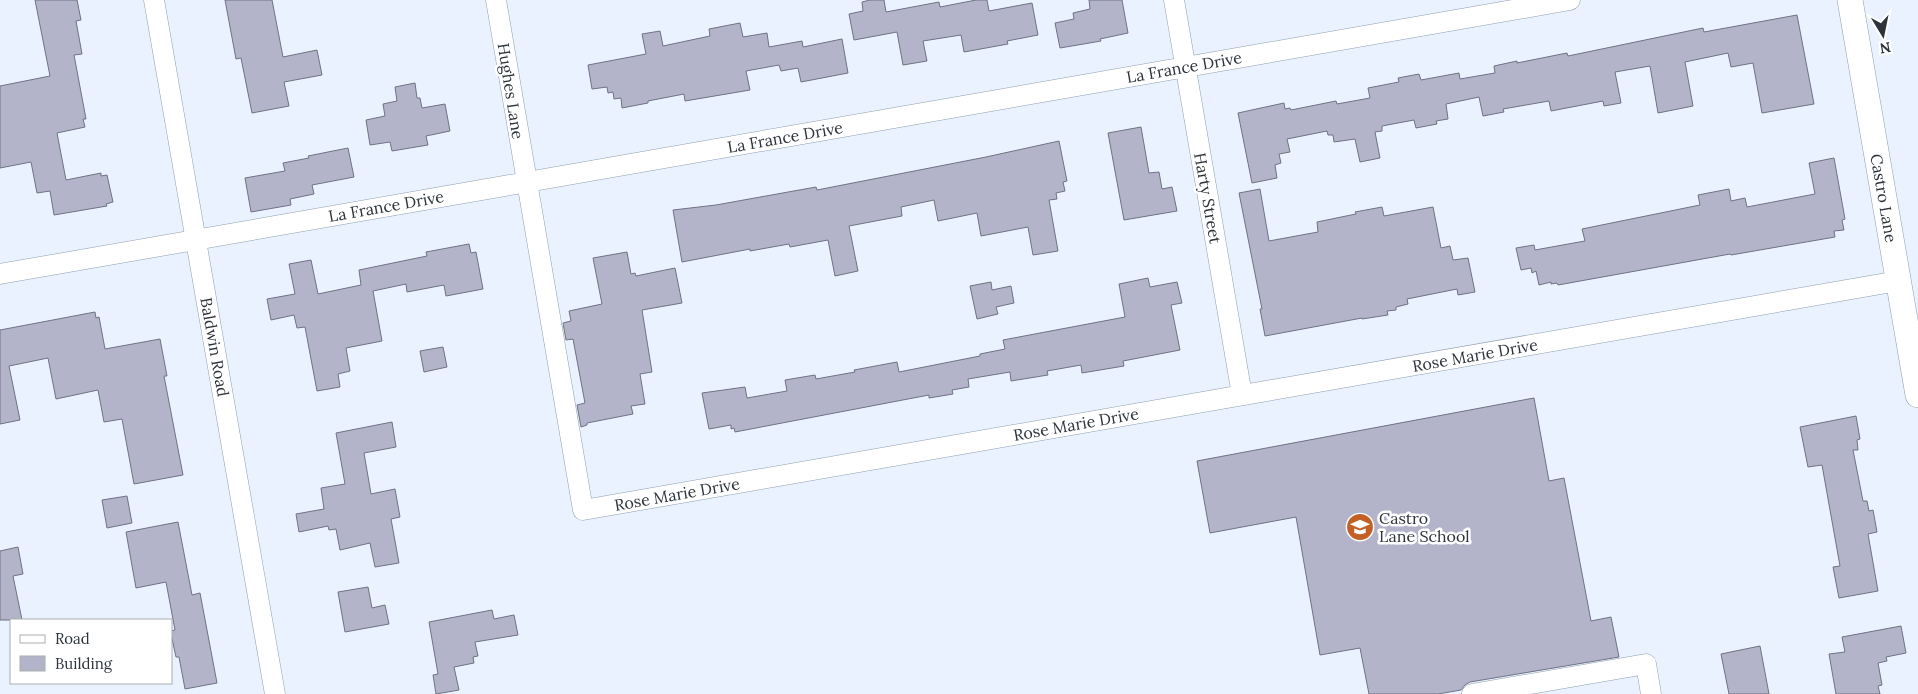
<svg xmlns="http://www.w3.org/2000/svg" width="1918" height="694" font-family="Lora,serif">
<rect width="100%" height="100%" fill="#e9f2fe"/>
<g fill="#b3b4ca" stroke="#707185">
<path d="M35 0H77L81 20 76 21 82 54 74 55 86 119H83L85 127 57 133 66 180 101 173V176L107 175 113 202 106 204 107 206 54 215 50 191 37 193 31 162 0 168V86L50 76Z"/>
<path d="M225 0H272L283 57 317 50 322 75 284 82 289 106 252 113 241 58 236 59Z"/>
<path d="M870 0H884L886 12 939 2 940 7 976 0H987L989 11 1032 3 1038 35 1007 41 1008 44 964 52 961 35 923 41 927 61 903 65 897 32 854 40 849 14 863 11 862 2Z"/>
<path d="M1089 0H1122L1128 33 1100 39 1101 41 1060 48 1055 23 1074 19 1073 13 1090 9Z"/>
<path d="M1797 15 1814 104 1762 113 1753 63 1731 67 1728 53 1685 62 1693 106 1658 113 1650 66 1615 72 1621 103 1604 106 1603 101 1551 111 1549 101 1503 109 1504 112 1483 116 1479 97 1446 104 1448 119 1436 121 1437 124 1416 128 1414 120 1382 126V131L1375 132 1380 158 1360 162 1355 139 1334 142 1333 135H1328L1327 131 1287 139 1290 152 1279 154 1281 163 1275 165 1277 178 1252 183 1238 113 1284 103 1285 109 1290 108 1291 110 1336 101 1337 104 1370 98 1368 88 1399 82 1398 78 1419 74 1421 80 1459 73 1460 79 1495 73 1494 66 1517 61V63L1567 53 1568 56 1703 28 1704 32Z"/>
<path d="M740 23 743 37 767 33 769 47 802 41 803 47 842 39 848 73 801 82 798 68 781 71 779 65 746 71 750 90 685 101 684 94 648 101V103L622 108 621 98 614 99 613 92 608 93 607 87 592 89 588 65 646 54 642 34 660 31 663 46 710 36 709 29Z"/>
<path d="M415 83 417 98H420L422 108 445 104 450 131 426 136 428 145 392 151 390 142 370 145 366 120 385 116 383 104 397 101 395 87Z"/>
<path d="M1141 127 1149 173 1159 172 1162 189 1172 187 1177 211 1124 220 1108 133Z"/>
<path d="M1059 141 1067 181 1063 182 1065 191 1056 193 1057 199 1049 200 1058 251 1033 255 1028 227 981 236 977 213 938 221 934 200 901 207 902 216 849 226 858 271 835 276 828 240 790 247 789 244 750 251V249L682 262 673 210 716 205 816 187 817 190 986 157Z"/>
<path d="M348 148 354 177 312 185 314 194 290 199 291 205 251 212 245 178 285 171 283 163 309 158 308 156Z"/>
<path d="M1834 158 1845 219 1842 220 1844 230 1834 231 1835 237 1731 255 1730 254 1558 285 1557 283 1551 284V282L1539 285 1536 271 1532 273 1531 268 1521 270 1516 248 1534 245 1535 250 1585 241 1582 229 1700 205 1698 195 1729 189 1731 201 1745 198 1747 207 1815 194 1809 163Z"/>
<path d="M1260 189 1269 241 1318 232 1317 222 1356 214 1355 212 1382 207 1384 216 1433 207 1441 248 1450 246 1453 260 1468 258 1475 292 1458 295 1457 289 1407 299 1408 304 1396 307V310L1387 311 1388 315 1362 319V318L1265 336 1260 309H1262L1239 193Z"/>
<path d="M469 244 471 253 476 252 483 289 446 296 444 285 407 292 406 284 373 291 382 341 346 348 350 371 338 374 340 387 317 391 305 327 297 328 294 315 271 320 267 299 295 294 289 264 311 260 318 294 361 285 359 270 427 256 426 252Z"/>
<path d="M627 252 631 274 635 273 636 276 675 268 682 303 642 310 652 372 640 374 645 404 631 406 633 414 587 423V425L581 427 577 405 585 403 573 339 566 340 563 323 571 321 569 311 602 304 593 258Z"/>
<path d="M1148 278 1150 287 1177 282 1182 303 1171 305 1180 350 1123 361 1124 366 1082 373 1081 365 1047 371 1048 375 1011 381 1010 372 968 379 969 387 952 390 953 394 929 398V395L735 432 734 428 731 429V425L709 429 702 393 745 387 747 398 787 391 785 380 815 375 816 379 855 372 854 370 897 362 899 372 980 356V354L1005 349 1003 340 1125 317 1119 284Z"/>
<path d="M991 282 992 290 1011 286 1014 303 996 307 998 314 977 319 970 286Z"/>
<path d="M95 312 96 318 99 317 105 349 160 339 167 376H164L183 475 134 484 122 419 104 422 98 390 56 399 48 358 9 366 20 420 0 424V330Z"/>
<path d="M443 347 447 367 424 372 420 351Z"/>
<path d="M1534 398 1549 481 1564 478 1591 621 1611 617 1619 657 1470 682 1465 685 1461 690 1438 694H1369L1360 648 1320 655 1296 517 1210 533 1197 461Z"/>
<path d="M1856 416 1860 439 1857 440 1858 450H1853L1863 501H1867L1869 511 1873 510 1877 532 1868 534 1878 591 1839 598 1833 567 1840 566 1822 465 1808 467 1800 427Z"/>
<path d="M392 422 396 447 364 453 371 494 395 489 400 517 391 519 399 563 375 567 370 543 340 550 336 529 329 530 328 526 299 532 296 514 324 509 321 488 345 484 336 433Z"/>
<path d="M127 496 132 523 107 528 102 500Z"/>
<path d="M178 522 192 595 200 593 217 683 185 689 179 657H176L171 634V631L175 630 166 582 136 588 126 532Z"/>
<path d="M18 547 23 574 13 576 22 620H0V551Z"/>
<path d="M368 587 372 608 385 605 389 624 345 632 338 592Z"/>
<path d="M492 610 494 619 514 615 518 635 475 642 478 656 473 657 474 663 454 667 459 690 436 694 433 675 438 674 429 622Z"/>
<path d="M1901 626 1906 653 1886 657 1887 661 1878 663 1882 685 1878 686 1880 694H1836L1829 654 1845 652 1842 637Z"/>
<path d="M1760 646 1769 694H1729L1721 654Z"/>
</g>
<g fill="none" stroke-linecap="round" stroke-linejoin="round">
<g stroke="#8f9eb0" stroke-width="21">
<g id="minor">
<path d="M154 0 275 694"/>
<path d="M496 0 583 510 1898 281"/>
<path d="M1174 0 1242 395"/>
<path d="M0 274 1570 0"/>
<path d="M1472 694 1646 664 1651 694"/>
</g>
</g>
<g stroke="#8f9eb0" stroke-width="26">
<path id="tertiary" d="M1850 0 1918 395"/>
</g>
<use href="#minor" stroke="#fff" stroke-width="20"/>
<use href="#tertiary" stroke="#fff" stroke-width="25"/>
</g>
<defs>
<g id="school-disc" transform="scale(1.4375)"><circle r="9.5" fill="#c36026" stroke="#fff"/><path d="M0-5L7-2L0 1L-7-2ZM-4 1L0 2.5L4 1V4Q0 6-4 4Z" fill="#fff"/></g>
</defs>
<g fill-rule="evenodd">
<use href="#school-disc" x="1360" y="527"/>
</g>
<g text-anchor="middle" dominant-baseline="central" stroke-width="5" stroke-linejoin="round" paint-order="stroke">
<g font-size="16" fill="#2c333a" stroke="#fff">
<text transform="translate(1184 67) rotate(-10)">La France Drive</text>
<text transform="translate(511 91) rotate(81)">Hughes Lane</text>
<text transform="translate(785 137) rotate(-10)">La France Drive</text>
<text transform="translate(1208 198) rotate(80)">Harty Street</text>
<text transform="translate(1884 198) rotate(80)">Castro Lane</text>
<text transform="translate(386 206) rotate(-10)">La France Drive</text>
<text transform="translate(215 347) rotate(80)">Baldwin Road</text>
<text transform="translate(1475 355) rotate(-10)">Rose Marie Drive</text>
<text transform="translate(1076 424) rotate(-10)">Rose Marie Drive</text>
<text transform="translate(677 494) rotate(-10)">Rose Marie Drive</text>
</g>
<g font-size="16" fill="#2c333a" stroke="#fff" text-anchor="start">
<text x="1379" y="518">Castro<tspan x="1379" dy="18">Lane School</tspan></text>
</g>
</g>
<rect x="10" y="619" width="162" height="65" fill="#ffffff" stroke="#abadb0"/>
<rect x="20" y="635" width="25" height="8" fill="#ffffff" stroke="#abadb0"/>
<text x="55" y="644" font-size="15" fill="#2c333a">Road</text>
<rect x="20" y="656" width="25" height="15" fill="#b3b4ca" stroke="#abadb0"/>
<text x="55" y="669" font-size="15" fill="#2c333a">Building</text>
<g transform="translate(1883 35) rotate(170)" stroke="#ffffff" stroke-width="4" paint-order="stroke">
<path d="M0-4L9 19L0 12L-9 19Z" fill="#2c333a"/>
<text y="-8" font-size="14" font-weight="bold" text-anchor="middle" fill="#2c333a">N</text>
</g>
</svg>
